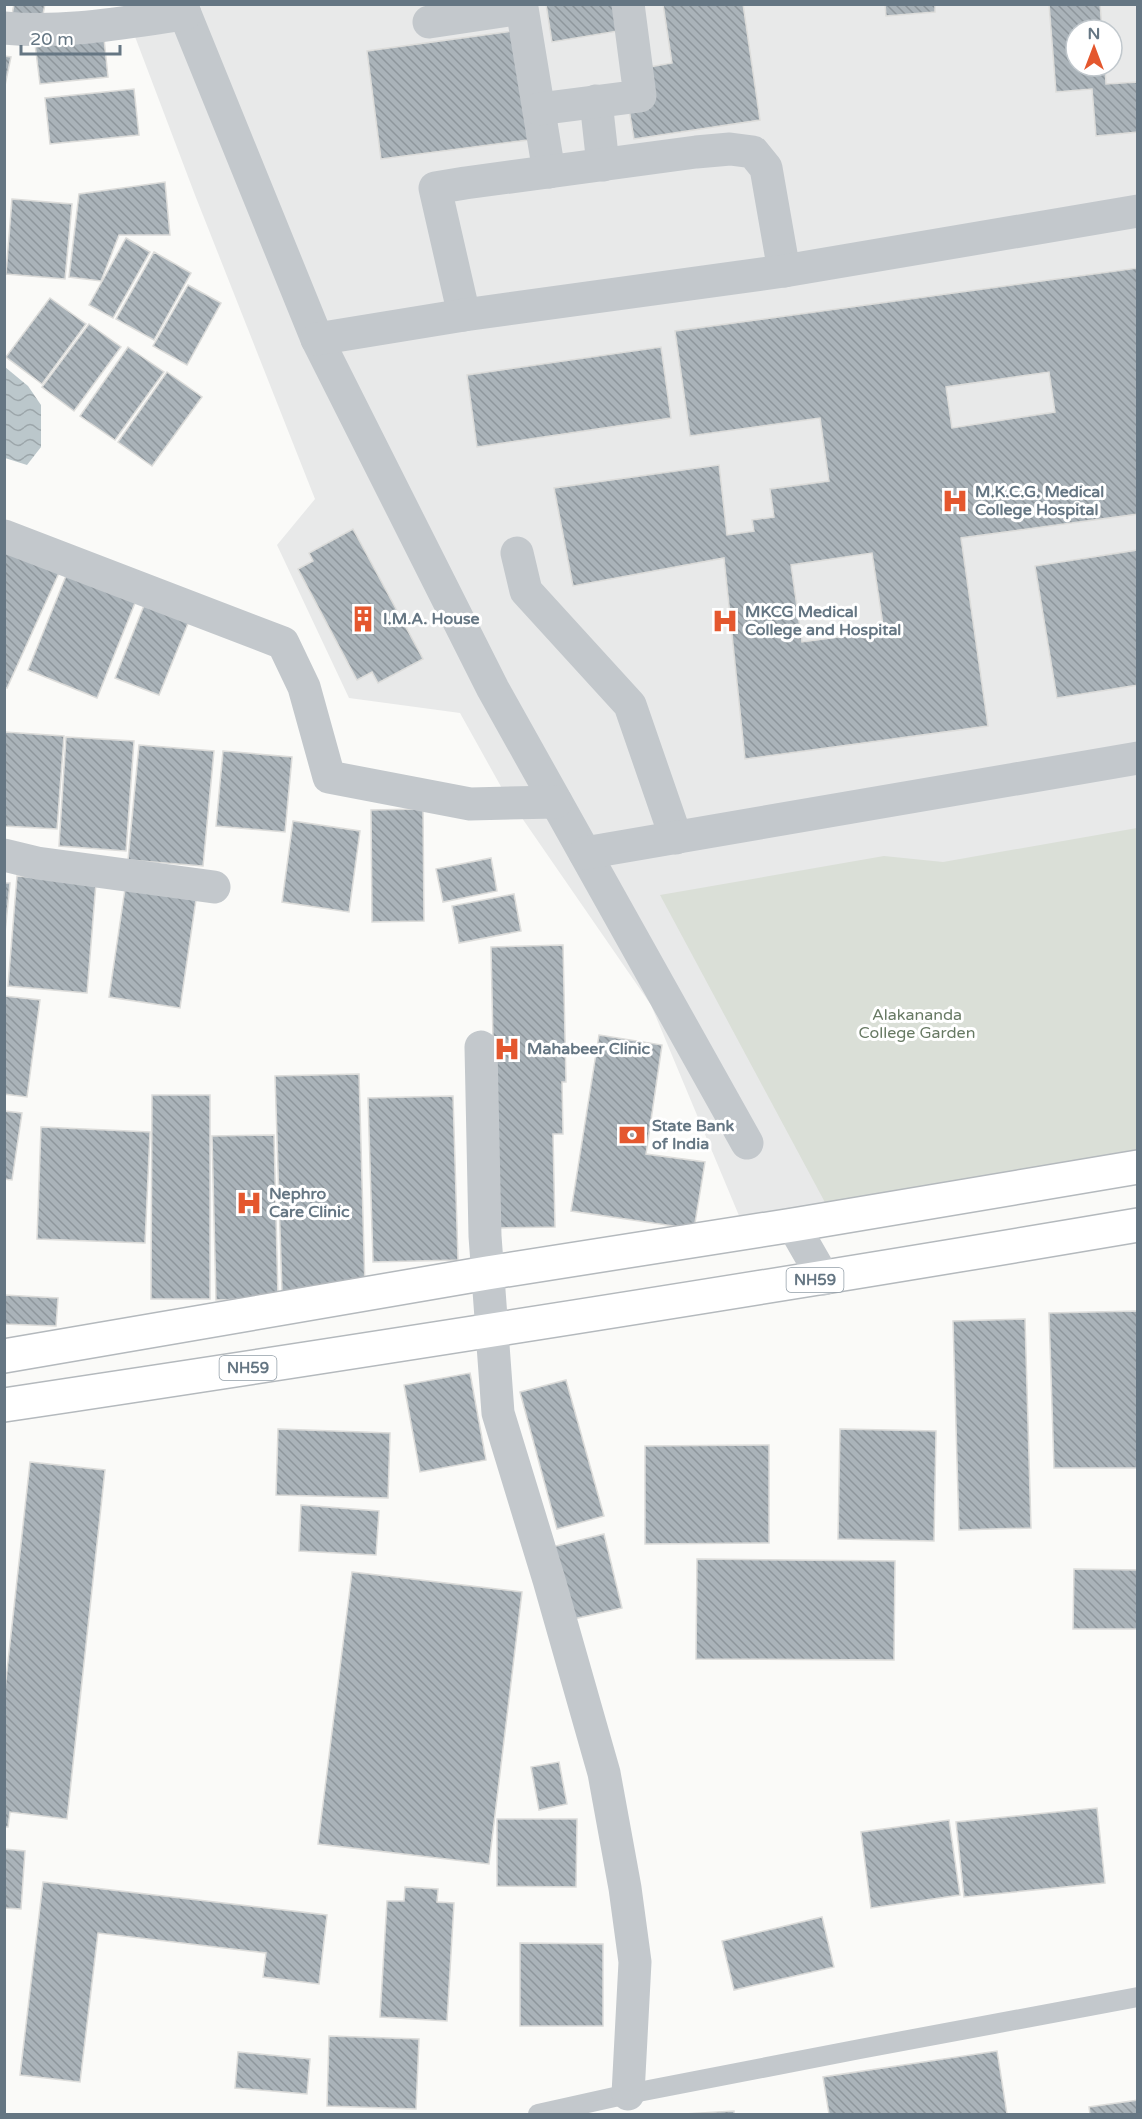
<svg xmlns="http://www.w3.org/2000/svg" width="1142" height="2119" font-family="'Varela Round',sans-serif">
<defs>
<pattern id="water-waves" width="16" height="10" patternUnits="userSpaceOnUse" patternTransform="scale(1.5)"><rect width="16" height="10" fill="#bbc7cb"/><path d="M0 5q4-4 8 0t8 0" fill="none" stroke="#9ca6aa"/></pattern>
<pattern id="building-back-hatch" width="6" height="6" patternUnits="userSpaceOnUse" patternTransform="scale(1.5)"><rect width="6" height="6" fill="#aab3b9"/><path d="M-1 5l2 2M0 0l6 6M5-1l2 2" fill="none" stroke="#8e969c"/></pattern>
</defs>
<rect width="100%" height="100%" fill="#fafaf8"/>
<path fill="#e8e9e9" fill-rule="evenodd" d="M123 5H1137V1168L750 1242 651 1005 504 792 460 713 349 698 277 545 315 499 195 195ZM1076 30H1112V66H1076Z"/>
<path fill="#dadfd7" d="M1137 828V1149L828 1208 660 895 884 856 943 862Z"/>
<path fill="url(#water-waves)" d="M5 367 28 386 41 405V447L27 465 5 458Z"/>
<g fill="url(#building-back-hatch)" stroke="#dcdcda" stroke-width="1.5" fill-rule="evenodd">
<path d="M14 4H45L41 25 11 20Z"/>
<path d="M546 4H614L618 31 552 42Z"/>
<path d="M663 4H743L760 120 634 139 629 109 644 68 672 63Z"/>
<path d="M885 4H935V12L886 16Z"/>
<path d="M1049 4H1100L1102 30H1076V66H1105L1106 84 1138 82V132L1096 136 1092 89 1056 92Z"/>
<path d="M103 29 108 77 40 84 34 36Z"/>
<path d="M513 31 528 140 381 159 367 51Z"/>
<path d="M4 56 11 57 4 90Z"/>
<path d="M134 89 139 135 50 144 45 98Z"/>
<path d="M165 182 170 235H119L101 281 69 277 79 194Z"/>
<path d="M12 199 72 204 65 279 6 274Z"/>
<path d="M126 238 150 252 113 318 89 305Z"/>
<path d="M154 252 191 273 154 340 116 319Z"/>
<path d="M1138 268V514L961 538 988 726 745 759 724 558 573 586 554 488 719 465 727 535 754 531 752 520 774 517 770 489 829 481 820 418 690 436 675 331ZM1049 372 1055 412 952 428 946 387ZM872 553 884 631 802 642 791 565Z"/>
<path d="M188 285 221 303 187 365 153 346Z"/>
<path d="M50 298 86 324 42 384 6 357Z"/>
<path d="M89 324 121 347 74 411 42 387Z"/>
<path d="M128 347 164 372 115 440 80 416Z"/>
<path d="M661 347 671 418 477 447 467 375Z"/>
<path d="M167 372 202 397 152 466 118 442Z"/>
<path d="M353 529 423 659 378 683 372 672 357 680 298 569 313 561 309 553Z"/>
<path d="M4 549 59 573 7 688 4 687Z"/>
<path d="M1138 550V685L1057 698 1035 566Z"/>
<path d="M68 571 137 598 97 698 28 670Z"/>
<path d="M145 603 189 621 159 695 115 678Z"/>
<path d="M4 732 64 736 57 829 4 826Z"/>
<path d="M66 737 134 741 126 851 59 846Z"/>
<path d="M139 745 214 751 203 866 128 860Z"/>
<path d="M223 751 292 757 285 832 216 826Z"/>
<path d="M423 809 424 921 372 922 371 810Z"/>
<path d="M293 821 360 831 349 912 282 902Z"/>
<path d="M491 858 497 891 443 902 436 869Z"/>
<path d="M17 876 96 883 87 993 8 986Z"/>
<path d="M4 883H10L4 943Z"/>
<path d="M125 889 196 900 180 1008 109 997Z"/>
<path d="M514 894 521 931 459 943 452 906Z"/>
<path d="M563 945 566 1082H562L563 1134H553L555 1227 497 1228 491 947Z"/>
<path d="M4 996 40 1000 27 1097 4 1094Z"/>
<path d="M599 1035 662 1045 646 1154 705 1162 694 1229 571 1211Z"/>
<path d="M359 1074 365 1288 282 1291 275 1076Z"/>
<path d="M152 1095H210V1299H151Z"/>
<path d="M453 1096 458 1260 373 1262 368 1098Z"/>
<path d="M4 1111 22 1113 12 1180 4 1179Z"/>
<path d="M41 1127 150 1132 145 1243 37 1239Z"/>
<path d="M274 1135 278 1298 216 1300 212 1136Z"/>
<path d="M4 1295 58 1298 56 1326 4 1324Z"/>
<path d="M1138 1311V1468H1054L1049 1313Z"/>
<path d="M1025 1319 1031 1528 959 1530 953 1321Z"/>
<path d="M470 1373 486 1460 420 1472 404 1385Z"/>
<path d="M566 1380 604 1516 557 1529 520 1392Z"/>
<path d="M278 1429 390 1433 388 1498 276 1495Z"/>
<path d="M840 1429 936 1431 934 1541 838 1539Z"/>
<path d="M769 1445V1543L645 1544V1446Z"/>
<path d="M30 1462 105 1470 67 1819 10 1812 8 1827H4V1698Z"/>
<path d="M301 1505 379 1511 376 1555 299 1551Z"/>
<path d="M604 1534 622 1608 569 1620 552 1547Z"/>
<path d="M697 1559 895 1561 894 1660 696 1659Z"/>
<path d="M1074 1569 1138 1570V1629H1073Z"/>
<path d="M352 1572 522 1592 489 1864 318 1844Z"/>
<path d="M559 1762 567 1804 539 1810 531 1767Z"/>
<path d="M1097 1808 1105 1883 964 1897 956 1822Z"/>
<path d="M497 1819H577L576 1887 497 1886Z"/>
<path d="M949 1820 960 1895 871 1908 861 1832Z"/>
<path d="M4 1849 25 1851 21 1909 4 1908Z"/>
<path d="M43 1882 327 1915 319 1984 263 1977 266 1953 98 1933 80 2082 20 2075Z"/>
<path d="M405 1887 438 1889 437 1902 454 1903 447 2021 380 2017 387 1901H404Z"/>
<path d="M822 1917 834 1967 734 1990 722 1941Z"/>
<path d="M520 1943 603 1944V2026H520Z"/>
<path d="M329 2036 419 2039 416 2109 327 2106Z"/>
<path d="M997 2051 1007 2114H829L823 2077Z"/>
<path d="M238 2052 310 2059 307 2094 235 2088Z"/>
<path d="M1138 2100V2114H1090L1089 2107Z"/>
<path d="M734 2111V2114H684Z"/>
</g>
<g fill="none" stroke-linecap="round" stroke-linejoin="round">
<g stroke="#b4b9bd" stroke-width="36">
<g id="highway">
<path d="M4 1356 487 1273 793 1225 1138 1167"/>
<path d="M4 1405C383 1348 760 1289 1138 1225"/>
</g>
</g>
<path stroke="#c3c8cc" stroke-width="20" d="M538 2114 628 2094 860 2049 1138 1997"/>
<g stroke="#c3c8cc" stroke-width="33">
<path d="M181 4 317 339 493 689 747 1143"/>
<path d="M429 22 522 8 549 172"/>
<path d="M4 28C65 34 126 22 185 14"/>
<path d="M596 101 603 165"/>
<path d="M539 109 640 96 628 4"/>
<path d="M464 315 435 188 465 183 696 152 730 149 753 152 766 168 784 271"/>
<path d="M317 339 464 315 784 271 1138 211"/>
<path d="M4 536 283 643 304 687 329 777 470 804 556 802"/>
<path d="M517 553 526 591 630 705 676 838"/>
<path d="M585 853 1138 758"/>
<path d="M4 855 37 863 214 887"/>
<path d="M481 1047 485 1236 498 1413 549 1580 604 1773 625 1888 635 1962 628 2094"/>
<path d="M793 1225 824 1279"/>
</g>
<use href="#highway" stroke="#fff" stroke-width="33"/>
</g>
<defs>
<g id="hospital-bare" transform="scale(2.07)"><path d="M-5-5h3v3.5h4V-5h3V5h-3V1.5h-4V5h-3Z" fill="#e4572e" stroke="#fff" stroke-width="2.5" paint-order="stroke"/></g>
<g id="building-bare" transform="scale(2.07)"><path d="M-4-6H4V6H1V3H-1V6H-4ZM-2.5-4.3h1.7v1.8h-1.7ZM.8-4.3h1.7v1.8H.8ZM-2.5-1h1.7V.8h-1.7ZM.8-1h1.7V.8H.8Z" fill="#e4572e" stroke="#fff" stroke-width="2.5" paint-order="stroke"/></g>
<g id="bank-bare" transform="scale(2.07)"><path d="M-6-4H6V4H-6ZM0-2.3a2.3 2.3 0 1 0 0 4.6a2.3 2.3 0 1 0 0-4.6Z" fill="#e4572e" stroke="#fff" stroke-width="2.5" paint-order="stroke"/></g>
</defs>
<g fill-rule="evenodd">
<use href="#hospital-bare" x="955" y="501"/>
<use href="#building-bare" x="363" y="619"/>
<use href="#hospital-bare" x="725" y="621"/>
<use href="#hospital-bare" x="507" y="1049"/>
<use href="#bank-bare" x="632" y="1135"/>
<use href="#hospital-bare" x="249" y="1203"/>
</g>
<g text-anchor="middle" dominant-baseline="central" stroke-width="6" stroke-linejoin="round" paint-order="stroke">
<g fill="#fff" stroke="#939fa8" stroke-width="1.5">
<rect x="786.5" y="1268" width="57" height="24" rx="4.5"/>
<rect x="219.5" y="1356" width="57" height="24" rx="4.5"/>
</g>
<g font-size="15" font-weight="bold" fill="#657683">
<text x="815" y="1280">NH59</text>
<text x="248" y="1368">NH59</text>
</g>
<g font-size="16" font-weight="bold" fill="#657683" stroke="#fff" text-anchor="start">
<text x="975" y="492">M.K.C.G. Medical<tspan x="975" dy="18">College Hospital</tspan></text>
<text x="745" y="612">MKCG Medical<tspan x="745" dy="18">College and Hospital</tspan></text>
<text x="383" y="619">I.M.A. House</text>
<text x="527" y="1049">Mahabeer Clinic</text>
<text x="652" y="1126">State Bank<tspan x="652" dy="18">of India</tspan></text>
<text x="269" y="1194">Nephro<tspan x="269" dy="18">Care Clinic</tspan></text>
</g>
<g font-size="16" fill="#687a64" stroke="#fff">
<text x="917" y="1015">Alakananda<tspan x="917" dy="18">College Garden</tspan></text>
</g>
</g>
<rect width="1142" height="2119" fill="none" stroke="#657683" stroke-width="12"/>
<g transform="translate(1094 48)"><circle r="28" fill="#ffffff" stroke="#c1c8cd" stroke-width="1.5"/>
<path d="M0-4.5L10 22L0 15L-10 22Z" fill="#e4572e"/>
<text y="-9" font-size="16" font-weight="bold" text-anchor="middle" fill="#657683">N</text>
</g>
<path d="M21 45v9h99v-9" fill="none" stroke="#657683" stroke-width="3"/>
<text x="30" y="45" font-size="18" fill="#657683" stroke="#ffffff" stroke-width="4.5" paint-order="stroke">20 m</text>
</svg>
